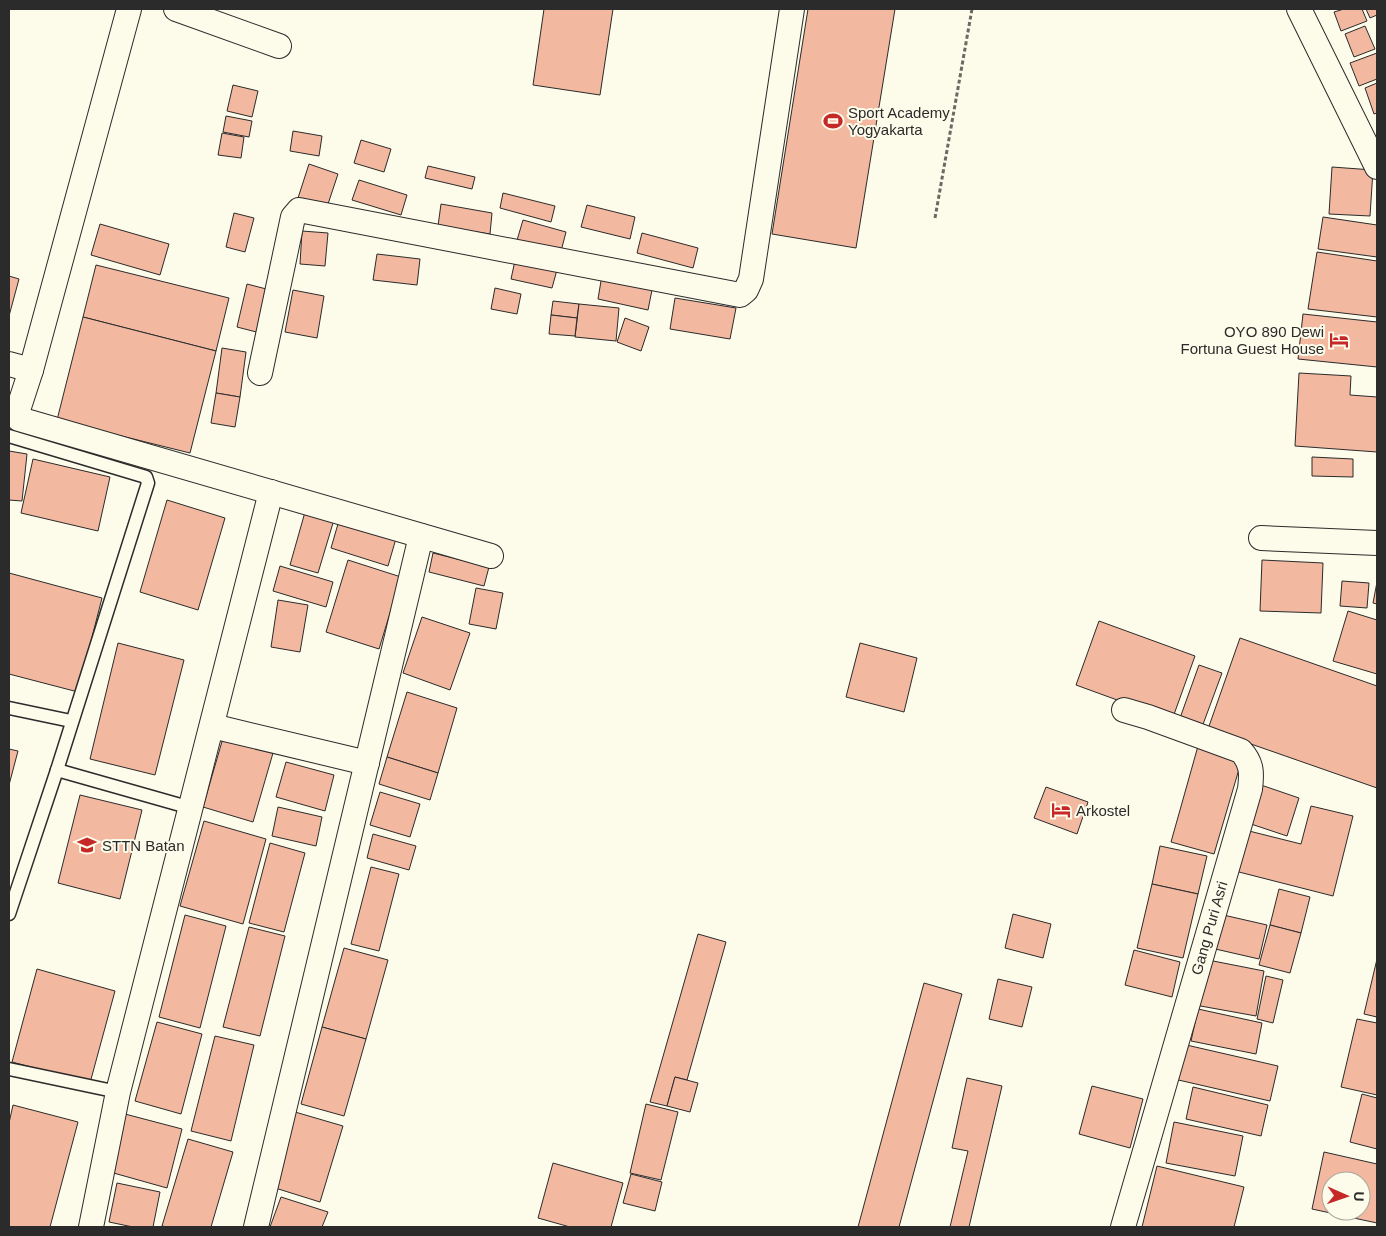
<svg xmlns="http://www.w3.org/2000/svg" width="1386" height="1236" font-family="Helvetica,sans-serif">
<rect width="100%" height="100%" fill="#fdfbea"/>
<g fill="#f2b8a0" stroke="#2b2b2b" fill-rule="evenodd">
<path d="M544 9H613L600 95 533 85Z"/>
<path d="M808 9H895L856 248 772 234Z"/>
<path d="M1344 9H1362L1367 21 1341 31 1334 12Z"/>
<path d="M1366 9H1377V15L1370 18Z"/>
<path d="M1365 26 1375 49 1354 57 1345 34Z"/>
<path d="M1377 53V79L1359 86 1350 63Z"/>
<path d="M1377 83V113L1374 114 1365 88Z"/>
<path d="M233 85 258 91 252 117 227 111Z"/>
<path d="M226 116 252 121 249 137 223 132Z"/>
<path d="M293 131 322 136 319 156 290 151Z"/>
<path d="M222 133 244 137 241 158 218 155Z"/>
<path d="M361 140 391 149 384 172 354 163Z"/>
<path d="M309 164 338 174 327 207 298 198Z"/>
<path d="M428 166 475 177 472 189 425 178Z"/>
<path d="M1332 167 1373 170 1370 216 1329 214Z"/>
<path d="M359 180 407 195 401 215 352 200Z"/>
<path d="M503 193 555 206 551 222 500 208Z"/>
<path d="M441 204 492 213 490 234 438 226Z"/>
<path d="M587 205 635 217 630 239 581 227Z"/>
<path d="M234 213 254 218 245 252 226 247Z"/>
<path d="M1323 217 1377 225V257L1318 249Z"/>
<path d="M523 220 566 232 559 259 515 247Z"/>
<path d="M100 224 169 244 160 275 91 255Z"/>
<path d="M302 231 328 233 325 266 300 264Z"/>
<path d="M642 233 698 248 693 268 637 253Z"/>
<path d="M1317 252 1377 261V317L1308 309Z"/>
<path d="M377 254 420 259 417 285 373 280Z"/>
<path d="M516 256 558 266 552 288 511 279Z"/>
<path d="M96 265 229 298 216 351 83 317Z"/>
<path d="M602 275 653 285 648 310 598 299Z"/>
<path d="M9 276 19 279 9 316Z"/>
<path d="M247 284 274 291 264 334 237 327Z"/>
<path d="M495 288 521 294 517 314 491 309Z"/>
<path d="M293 290 324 296 317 338 285 332Z"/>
<path d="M675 298 736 308 730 339 670 329Z"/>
<path d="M553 301 579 304 577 318 551 315Z"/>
<path d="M579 304 619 308 616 341 575 337Z"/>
<path d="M1303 314 1377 322V367L1298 359Z"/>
<path d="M551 315 577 318 575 336 549 334Z"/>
<path d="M83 317 216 351 190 453 57 420Z"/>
<path d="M625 318 649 327 641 351 617 342Z"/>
<path d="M222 348 246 352 240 397 216 393Z"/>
<path d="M1299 373 1351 376 1350 395 1377 397V452L1295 446Z"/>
<path d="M216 393 240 397 235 427 211 423Z"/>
<path d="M9 451 27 454 22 501 9 500Z"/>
<path d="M1312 457 1353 459V477L1312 476Z"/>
<path d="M33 459 110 477 98 531 21 513Z"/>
<path d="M167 500 225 518 198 610 140 592Z"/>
<path d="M307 505 336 513 318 573 290 565Z"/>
<path d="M340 517 397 535 388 566 331 548Z"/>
<path d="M433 553 489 567 484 586 429 572Z"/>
<path d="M348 560 401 577 379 649 326 632Z"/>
<path d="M1262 560 1323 563 1321 613 1260 611Z"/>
<path d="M280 566 333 582 326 607 273 591Z"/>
<path d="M9 573 102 598 78 692 9 674Z"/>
<path d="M1342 581 1369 583 1367 608 1340 606Z"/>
<path d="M1377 582V604L1373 603Z"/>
<path d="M476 588 503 593 496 629 469 624Z"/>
<path d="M278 600 308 605 300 652 271 647Z"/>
<path d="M1348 611 1377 620V674L1333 661Z"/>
<path d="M422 617 470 633 450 690 403 673Z"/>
<path d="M1099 621 1195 656 1172 720 1076 685Z"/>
<path d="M1240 638 1377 686V788L1208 729Z"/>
<path d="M118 643 184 660 155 775 90 759Z"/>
<path d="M860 643 917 658 904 712 846 697Z"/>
<path d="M1199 665 1222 673 1202 727 1180 718Z"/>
<path d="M407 692 457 708 438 773 387 757Z"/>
<path d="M223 738 273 753 253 822 203 807Z"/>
<path d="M1198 746 1242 759 1214 854 1171 842Z"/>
<path d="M9 749 18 751 9 785Z"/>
<path d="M387 757 438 773 430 800 379 784Z"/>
<path d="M286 762 334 775 325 811 276 797Z"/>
<path d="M1258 784 1299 798 1287 836 1245 822Z"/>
<path d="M1046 787 1088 802 1077 834 1034 818Z"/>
<path d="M380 792 420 804 410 837 370 825Z"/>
<path d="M80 795 142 810 120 899 58 883Z"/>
<path d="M1311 806 1353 816 1333 896 1235 871 1245 830 1301 844Z"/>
<path d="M278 807 322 817 316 846 272 836Z"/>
<path d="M204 821 266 839 243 924 180 906Z"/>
<path d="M373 834 416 846 409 870 367 858Z"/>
<path d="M270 843 305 853 284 932 249 923Z"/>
<path d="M1160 846 1207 856 1198 894 1152 884Z"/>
<path d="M371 867 399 874 379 951 351 944Z"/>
<path d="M1152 884 1198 894 1183 958 1137 948Z"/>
<path d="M1279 889 1310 897 1301 933 1270 925Z"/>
<path d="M1013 914 1051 924 1043 958 1005 948Z"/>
<path d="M1219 914 1267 925 1259 959 1211 948Z"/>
<path d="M185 915 226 926 200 1028 159 1017Z"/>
<path d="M1270 925 1301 933 1290 973 1259 965Z"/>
<path d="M249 927 285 936 260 1036 223 1027Z"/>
<path d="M698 934 726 942 687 1080 675 1077 667 1106 650 1102Z"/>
<path d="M344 948 388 960 366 1039 322 1027Z"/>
<path d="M1134 950 1180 962 1172 997 1125 985Z"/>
<path d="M1203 959 1264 971 1256 1016 1195 1005Z"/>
<path d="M1377 959V1017L1364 1014Z"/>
<path d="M37 969 115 991 90 1083 12 1062Z"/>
<path d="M1266 976 1283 980 1273 1023 1257 1019Z"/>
<path d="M998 979 1032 987 1022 1027 989 1019Z"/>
<path d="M924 983 962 994 899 1227H858Z"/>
<path d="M1198 1009 1262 1023 1256 1054 1191 1041Z"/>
<path d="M1357 1019 1377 1023V1095L1341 1087Z"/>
<path d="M157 1022 202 1034 181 1114 135 1101Z"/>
<path d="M322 1027 366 1039 344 1116 301 1104Z"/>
<path d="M215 1036 254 1045 231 1141 191 1131Z"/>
<path d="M1182 1044 1278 1066 1270 1101 1174 1079Z"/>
<path d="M675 1077 698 1083 690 1112 667 1106Z"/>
<path d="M967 1078 1002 1086 969 1227H950L968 1151 952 1148Z"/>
<path d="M1092 1086 1143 1099 1130 1148 1079 1134Z"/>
<path d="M1193 1087 1268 1105 1261 1136 1186 1119Z"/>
<path d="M1362 1094 1377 1098V1149L1350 1142Z"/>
<path d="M646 1104 678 1112 661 1180 630 1173Z"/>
<path d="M13 1105 78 1122 50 1227H9V1123Z"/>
<path d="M295 1112 343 1126 320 1202 272 1187Z"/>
<path d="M125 1114 182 1129 167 1188 110 1172Z"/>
<path d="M1174 1122 1243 1136 1235 1176 1166 1163Z"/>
<path d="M188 1139 233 1152 211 1227H167L162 1226Z"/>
<path d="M1324 1152 1377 1164V1223L1312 1209ZM1331 1181H1361V1211H1331Z"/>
<path d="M553 1163 623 1183 611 1227H570L538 1218Z"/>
<path d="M1157 1166 1244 1187 1234 1227H1142Z"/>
<path d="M631 1174 662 1182 655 1211 623 1203Z"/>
<path d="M117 1183 160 1192 153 1227H133L109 1222Z"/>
<path d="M281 1197 328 1212 322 1227H270Z"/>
</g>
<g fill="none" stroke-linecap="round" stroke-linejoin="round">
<g stroke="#2b2b2b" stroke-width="15">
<g id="service">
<path d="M9 436 146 477 148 483 57 770 9 914"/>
<path d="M9 708 71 721"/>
<path d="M57 770 191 808"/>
<path d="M9 1069 118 1092"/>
</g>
</g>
<g stroke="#2b2b2b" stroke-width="26">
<g id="minor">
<path d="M129 9 31 370 18 410 17 414 19 419 491 556"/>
<path d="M176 9 279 46"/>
<path d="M1299 9 1377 167"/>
<path d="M9 364 31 370"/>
<path d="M260 373 293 217 299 210 740 295 746 290 751 279 792 9"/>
<path d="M1261 538 1377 543"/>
<path d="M212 726 367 763"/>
<path d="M91 1227 118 1092 271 492"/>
<path d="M256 1227 421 536"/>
<path d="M1123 1227 1250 789C1252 773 1252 763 1241 751L1148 717 1124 710"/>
</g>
</g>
<path stroke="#6a6964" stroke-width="3" stroke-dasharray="4 2.5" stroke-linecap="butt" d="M935 218 972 9"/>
<use href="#service" stroke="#fdfbea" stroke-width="12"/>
<use href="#minor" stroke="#fdfbea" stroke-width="24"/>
</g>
<defs>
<g id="stadium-bare" transform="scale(1.5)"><path d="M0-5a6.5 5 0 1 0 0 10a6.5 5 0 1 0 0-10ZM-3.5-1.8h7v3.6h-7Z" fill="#c62828" stroke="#fdfbea" stroke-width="2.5" paint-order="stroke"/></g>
<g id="hotel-bare" transform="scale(1.5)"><path d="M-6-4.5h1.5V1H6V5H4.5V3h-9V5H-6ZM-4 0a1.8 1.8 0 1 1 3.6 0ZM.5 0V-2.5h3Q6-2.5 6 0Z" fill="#c62828" stroke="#fdfbea" stroke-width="2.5" paint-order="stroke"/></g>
<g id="university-bare" transform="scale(1.5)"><path d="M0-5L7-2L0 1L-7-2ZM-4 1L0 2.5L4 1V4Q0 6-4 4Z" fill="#c62828" stroke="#fdfbea" stroke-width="2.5" paint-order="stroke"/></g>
</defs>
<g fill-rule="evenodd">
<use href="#stadium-bare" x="833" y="121"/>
<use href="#hotel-bare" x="1339" y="340"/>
<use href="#hotel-bare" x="1061" y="810"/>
<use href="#university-bare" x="87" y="845"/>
</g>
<g text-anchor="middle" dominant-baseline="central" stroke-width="4" stroke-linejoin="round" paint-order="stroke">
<g font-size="15" fill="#2b2b2b" stroke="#fdfbea" text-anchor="start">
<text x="848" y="112">Sport Academy<tspan x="848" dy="17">Yogyakarta</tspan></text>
<text x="1324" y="331" text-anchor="end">OYO 890 Dewi<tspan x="1324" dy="17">Fortuna Guest House</tspan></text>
<text x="1076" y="810">Arkostel</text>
<text x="102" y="845">STTN Batan</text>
</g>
<g font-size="15" fill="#2b2b2b" stroke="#fdfbea">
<text transform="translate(1209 928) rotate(-74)">Gang Puri Asri</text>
</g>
</g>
<rect width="1386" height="1236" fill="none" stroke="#2b2b2b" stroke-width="20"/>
<g transform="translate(1346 1196) rotate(92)"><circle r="24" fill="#fdfbea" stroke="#a9a89e"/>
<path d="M0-4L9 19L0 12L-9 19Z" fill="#c62828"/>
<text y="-8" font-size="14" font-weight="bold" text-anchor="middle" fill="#2b2b2b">U</text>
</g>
</svg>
